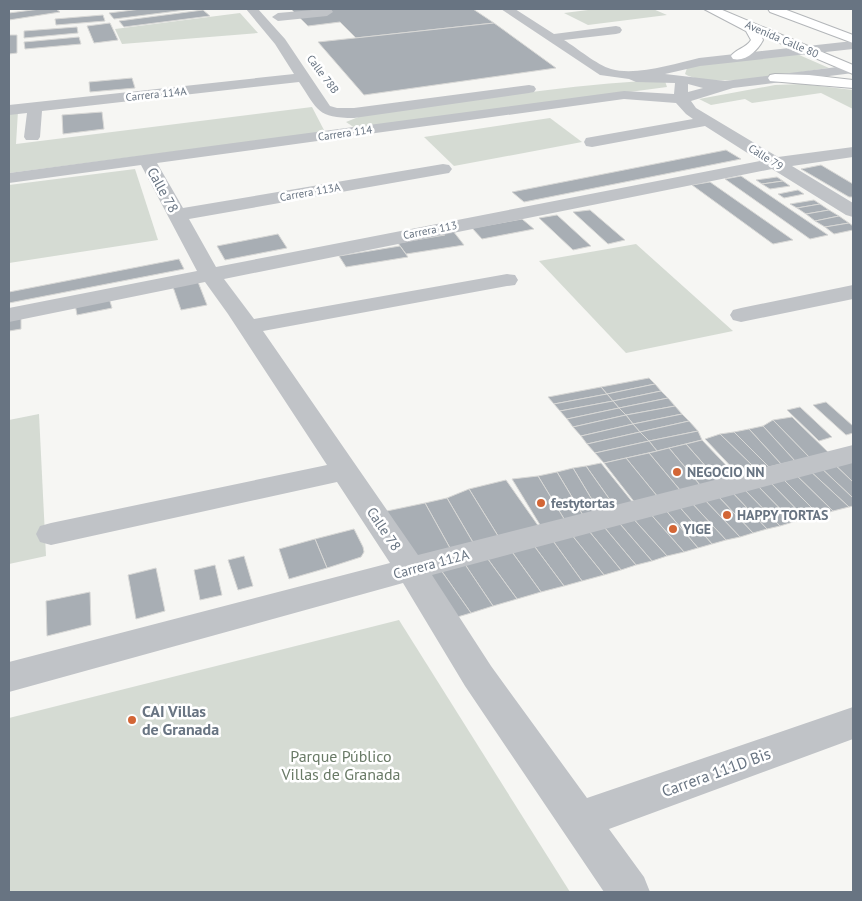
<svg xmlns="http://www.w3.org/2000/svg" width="862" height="901" font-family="'PT Sans',sans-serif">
<rect width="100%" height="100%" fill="#f6f6f3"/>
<g fill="#d5dbd3">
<path d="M596 9H653L667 15 588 25 564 13Z"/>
<path d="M240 13 258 33 122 44 115 29Z"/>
<path d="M797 54 829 68C797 72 710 90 685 74L687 68 694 66Z"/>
<path d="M643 81H665L667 87 355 128 346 122 361 116C455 103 548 87 643 81Z"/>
<path d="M802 84 853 90V109L821 93 752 103 745 99 711 105 699 99 775 85Z"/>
<path d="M312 107 325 132 9 173V112L18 111 16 144Z"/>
<path d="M550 118 582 142 454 166 424 137Z"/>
<path d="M135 169 158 240 9 263V185Z"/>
<path d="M636 244 733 331 626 353 539 261Z"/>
<path d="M39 414 46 556 9 564V420Z"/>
<path d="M399 620 570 892H9V718Z"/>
</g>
<g fill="#a8aeb4" stroke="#d8d8d6">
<path d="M40 9H56L60 12 9 20V13Z"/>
<path d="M141 9H193L114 19 109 13Z"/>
<path d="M291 9H473L494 23 356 38 340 22 308 26Z"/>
<path d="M203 10 210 16 124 27 119 21Z"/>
<path d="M103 15 105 21 56 25 55 19Z"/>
<path d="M110 23 118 40 94 43 87 26Z"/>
<path d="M494 23 556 68 364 95 318 42Z"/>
<path d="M77 27 78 33 24 38V31Z"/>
<path d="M9 35H17V53L9 54Z"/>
<path d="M79 37 81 44 25 49 24 42Z"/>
<path d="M132 78 135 88 90 92 89 82Z"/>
<path d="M102 112 104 129 63 134 62 115Z"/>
<path d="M726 150 741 159 524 202 512 192Z"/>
<path d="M821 165 853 184V197H849L801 169Z"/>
<path d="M741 176 828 235 810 239 725 179Z"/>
<path d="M777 177 783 181 762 184 756 180Z"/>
<path d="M783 181 790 186 770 189 762 184Z"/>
<path d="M710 182 793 240 773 244 692 185Z"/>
<path d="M798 190 804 194 784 198 778 194Z"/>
<path d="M814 200 820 204 797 208 790 204Z"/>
<path d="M820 204 829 210 806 214 797 208Z"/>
<path d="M590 210 625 240 608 244 573 212Z"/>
<path d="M829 210 839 216 815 221 806 214Z"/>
<path d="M557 215 591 246 573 250 539 218Z"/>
<path d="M839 216 849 223 825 227 815 221Z"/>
<path d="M522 219 534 229 482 239 472 228Z"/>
<path d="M849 223 853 226V230L834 234 825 227Z"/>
<path d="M453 231 464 245 406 254 398 243 445 235 443 233Z"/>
<path d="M278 234 287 248 225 260 217 246Z"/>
<path d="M400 246 408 257 346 267 339 256Z"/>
<path d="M179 259 184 269 9 303V292Z"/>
<path d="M198 282 207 305 181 310 173 287Z"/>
<path d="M109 298 112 308 77 315 75 304Z"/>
<path d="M21 318V329L9 331V320Z"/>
<path d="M649 378 655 384 607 394 601 387Z"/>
<path d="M655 384 661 391 613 401 607 394Z"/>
<path d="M601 387 607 394 554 404 548 397Z"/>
<path d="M661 391 668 398 619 408 613 401Z"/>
<path d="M607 394 613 401 560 411 554 404Z"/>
<path d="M668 398 675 406 626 415 619 408Z"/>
<path d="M613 401 619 408 567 419 560 411Z"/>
<path d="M826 402 853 426V433L846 435 813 405Z"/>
<path d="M675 406 682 414 633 424 626 415Z"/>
<path d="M800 407 832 437 819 441 787 410Z"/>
<path d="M619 408 626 415 573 427 567 419Z"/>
<path d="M682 414 689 421 640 432 633 424Z"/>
<path d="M626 415 633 424 581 436 573 427Z"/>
<path d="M792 417 830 454 810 458 773 420Z"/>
<path d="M773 420 810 458 795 461 763 426Z"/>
<path d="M689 421 698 431 649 441 640 432Z"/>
<path d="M633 424 640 432 587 444 581 436Z"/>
<path d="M763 426 795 461 781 464 749 429Z"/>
<path d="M749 429 781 464 769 467 734 432Z"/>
<path d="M698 431 702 440 657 451 649 441Z"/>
<path d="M640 432 649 441 595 453 587 444Z"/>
<path d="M734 432 769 467 757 470 720 434Z"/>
<path d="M720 434 757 470 739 475 705 439Z"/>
<path d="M702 440 741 481 723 486 686 444Z"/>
<path d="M649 441 657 451 604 463 595 453Z"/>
<path d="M686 444 723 486 705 491 669 448Z"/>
<path d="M669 448 705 491 685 496 649 453Z"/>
<path d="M649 453 685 496 662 502 626 458Z"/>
<path d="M626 458 662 502 639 508 604 463Z"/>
<path d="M847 458 853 464V482L832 462Z"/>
<path d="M832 462 853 482V498L819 466Z"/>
<path d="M601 463 638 509 620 514 586 466Z"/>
<path d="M586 466 620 514 603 518 573 468Z"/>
<path d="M819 466 853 498V506L849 507 808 469Z"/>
<path d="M573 468 603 518 587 522 557 472Z"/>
<path d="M808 469 849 507 833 511 793 472Z"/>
<path d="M557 472 587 522 569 527 538 476Z"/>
<path d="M793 472 833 511 819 515 780 476Z"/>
<path d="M538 476 569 527 545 533 512 479Z"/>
<path d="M780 476 819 515 806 519 767 479Z"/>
<path d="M767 479 806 519 793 522 754 482Z"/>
<path d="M506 480 544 534 503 544 469 489Z"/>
<path d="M754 482 793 522 780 526 741 486Z"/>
<path d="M741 486 780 526 767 529 729 489Z"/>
<path d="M469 489 503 544 478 551 447 498Z"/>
<path d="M729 489 767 529 753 533 715 493Z"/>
<path d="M715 493 753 533 740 537 702 497Z"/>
<path d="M702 497 740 537 726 540 689 500Z"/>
<path d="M447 498 478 551 455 557 425 503Z"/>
<path d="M689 500 726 540 712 544 676 503Z"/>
<path d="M425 503 455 557 415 567 382 512Z"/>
<path d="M676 503 712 544 698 548 663 507Z"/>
<path d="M663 507 698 548 684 552 647 510Z"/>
<path d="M647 510 684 552 667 556 629 514Z"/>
<path d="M629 514 667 556 652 561 614 517Z"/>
<path d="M614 517 652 561 636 565 599 521Z"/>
<path d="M599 521 636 565 621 570 584 525Z"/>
<path d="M584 525 621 570 604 575 567 529Z"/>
<path d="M354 529 363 547 364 552 361 557 327 568 315 539Z"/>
<path d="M567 529 604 575 582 581 548 534Z"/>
<path d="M548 534 582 581 564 586 529 539Z"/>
<path d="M315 539 327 568 289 579 279 549Z"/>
<path d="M529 539 564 586 541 592 507 545Z"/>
<path d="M507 545 541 592 517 599 482 551Z"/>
<path d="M482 551 517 599 493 606 460 557Z"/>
<path d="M244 556 253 586 238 590 228 560Z"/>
<path d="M460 557 493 606 471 613 436 563Z"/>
<path d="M436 563 471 613 447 620 413 569Z"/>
<path d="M215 565 222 595 200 600 194 570Z"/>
<path d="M156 568 165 611 136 619 128 575Z"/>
<path d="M90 592 91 625 47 636 46 601Z"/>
</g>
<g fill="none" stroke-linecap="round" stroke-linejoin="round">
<g stroke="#b3b6b9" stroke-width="2">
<g id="highway">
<path d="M704 9H720L853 65V74L761 35 763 40C758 50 746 62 733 59L731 56C736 49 746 48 751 40L746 31Z"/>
<path d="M768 9H784L853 35V43L770 12Z"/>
<path d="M775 74 809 75 853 80V88L770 81 768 78 770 75Z"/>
</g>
</g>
<g fill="#c0c3c7" fill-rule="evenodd">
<path d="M246 9H258L285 39 330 106 337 108H354L529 85 534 86 536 89 534 92 529 93 354 118C317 118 318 110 299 82L42 111 40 137 38 140H26L24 137 27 113 9 115V105L294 74 275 44Z"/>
<path d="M324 9H331L333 12 327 16 278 21 272 17 278 13Z"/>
<path d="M501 9H515L554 34 616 26 620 27 622 30 620 33 616 34 564 40C577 48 597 65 611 69 636 76 674 64 699 58L853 41V49L700 66 665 74 725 81 853 65V73L733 88 691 101 696 108 778 157 853 147V157L792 166 853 203V217L846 215 772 169 224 279 254 319 507 274 515 275 518 280 515 285 507 286 263 331 418 555 853 445V463L432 575 491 666 587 798 853 707V739L609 829 644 877 650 892H604L465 686 403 583 9 692V662L390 563 337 482 51 545 40 542 36 534 40 526 51 523 327 465 228 314 205 282 9 322V308L197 271 141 165 9 183V173L624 91 674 94 675 83 636 82 629 79 600 75ZM688 84 703 88 688 92ZM624 99 676 103 686 114 693 119 586 138 584 142 586 146 592 147 705 126 760 161 216 267 189 219 443 174 449 173 452 169 449 165 443 164 183 208 157 163Z"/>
<path d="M853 285V299L741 322 733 320 730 315 733 310 741 308Z"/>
</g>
<use href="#highway" fill="#fff" fill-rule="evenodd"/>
</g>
<g fill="#d36636" stroke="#fff" stroke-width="2">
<circle cx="677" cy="472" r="5"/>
<circle cx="541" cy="503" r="5"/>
<circle cx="727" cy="515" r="5"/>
<circle cx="673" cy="529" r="5"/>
<circle cx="132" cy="720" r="5"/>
</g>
<g text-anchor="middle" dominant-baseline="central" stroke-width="5" stroke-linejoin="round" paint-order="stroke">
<g font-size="11" fill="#687482" stroke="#fff">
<text transform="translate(782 39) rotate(23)">Avenida Calle 80</text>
<text transform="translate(323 74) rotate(53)">Calle 78B</text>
<text transform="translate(156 94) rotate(-6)">Carrera 114A</text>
<text transform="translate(345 133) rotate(-8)">Carrera 114</text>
<text transform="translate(766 157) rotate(32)">Calle 79</text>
<text transform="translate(310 192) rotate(-10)">Carrera 113A</text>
<text transform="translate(430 230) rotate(-11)">Carrera 113</text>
</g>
<g font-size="14" fill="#687482" stroke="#fff">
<text transform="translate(163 190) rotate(61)">Calle 78</text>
<text transform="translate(384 529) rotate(56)">Calle 78</text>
<text transform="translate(431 564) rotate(-15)">Carrera 112A</text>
</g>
<g font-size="14" font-weight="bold" fill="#687482" stroke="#fff" text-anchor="start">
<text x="687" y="472">NEGOCIO NN</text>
<text x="551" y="503">festytortas</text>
<text x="737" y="515">HAPPY TORTAS</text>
<text x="683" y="529">YIGE</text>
</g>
<g font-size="16" font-weight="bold" fill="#687482" stroke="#fff" text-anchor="start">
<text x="142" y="711">CAI Villas<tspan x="142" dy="18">de Granada</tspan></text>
</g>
<g font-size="16" fill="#697a66" stroke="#fff">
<text x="341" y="756">Parque Público<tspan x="341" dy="18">Villas de Granada</tspan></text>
</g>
<g font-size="16" fill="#687482" stroke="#fff">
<text transform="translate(716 772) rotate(-20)">Carrera 111D Bis</text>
</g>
</g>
<rect width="862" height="901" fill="none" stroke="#687482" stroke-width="20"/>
</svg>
